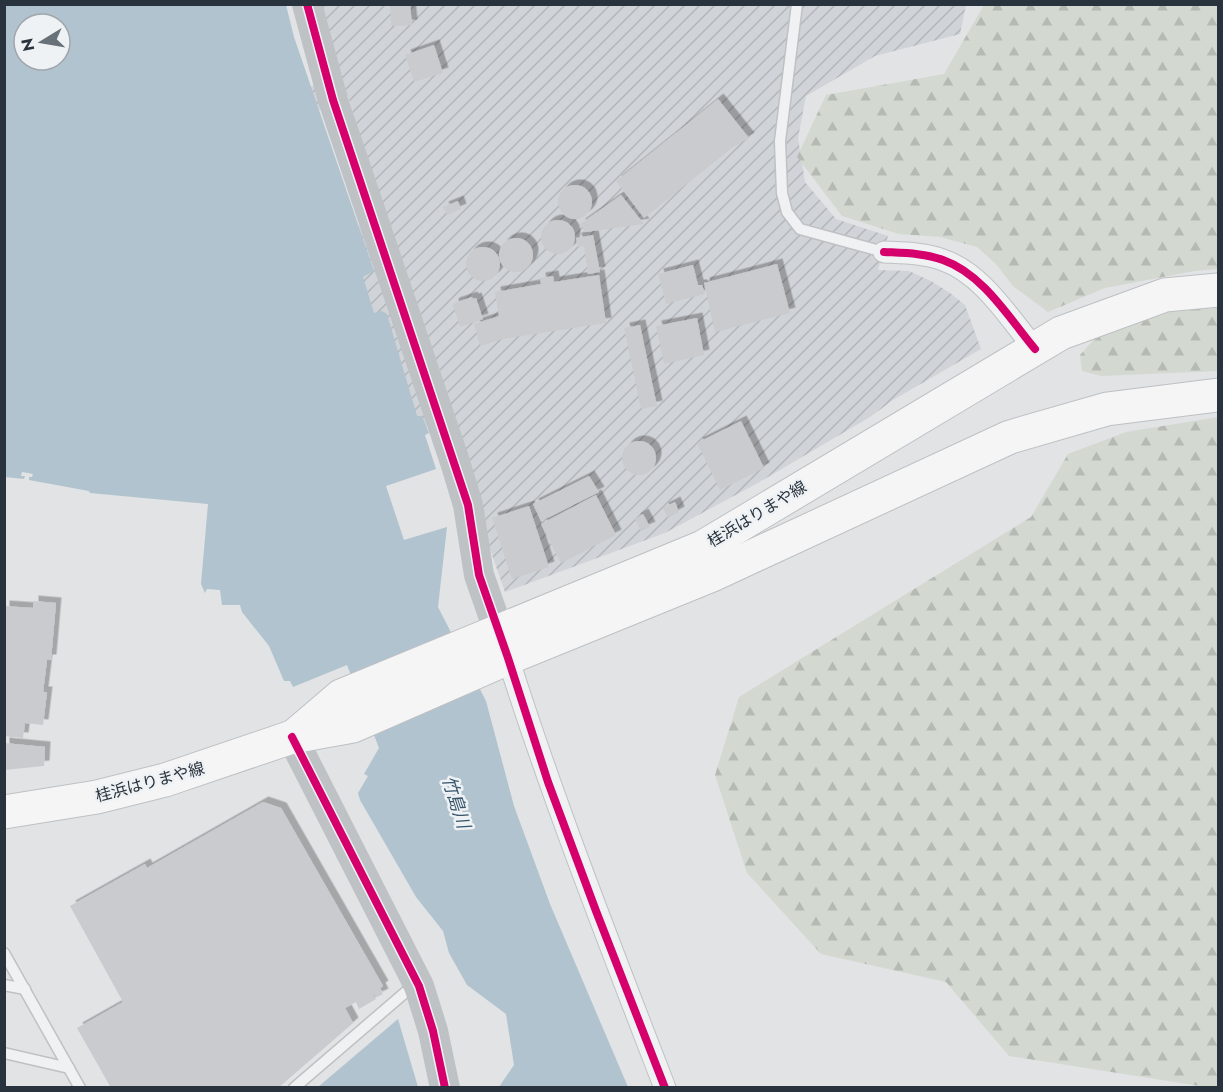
<svg xmlns="http://www.w3.org/2000/svg" width="1223" height="1092" font-family="Jost,'Noto Sans JP',sans-serif">
<defs>
<pattern id="industrial-furrows" width="10" height="10" patternUnits="userSpaceOnUse" patternTransform="scale(1.5)"><rect width="10" height="10" fill="#d0d3d8"/><path d="M-1 1l2-2M0 10L10 0M9 11l2-2" fill="none" stroke="#b3b6ba"/></pattern>
<pattern id="forest-firs" width="22" height="20" patternUnits="userSpaceOnUse" patternTransform="scale(1.5)"><rect width="22" height="20" fill="#d3d9d1"/><path d="M5 1l3.5 6h-7zM16 11l3.5 6h-7z" fill="#b5bbb4"/></pattern>
<filter id="shadow"><feDropShadow dx="5.5" dy="-5.5" stdDeviation="0" flood-color="#0004"/></filter>
</defs>
<rect width="100%" height="100%" fill="#e1e3e5"/>
<path fill="url(#industrial-furrows)" d="M319 5H966L960 34 875 56 806 96 798 138 805 182 836 219 888 236 878 270 909 271 931 281 950 293 965 305 981 349 893 400 870 417 756 484 665 533 505 592 479 518 454 429 377 420 302 250 385 216 348 96 281 129V96L342 76Z"/>
<g fill="url(#forest-firs)">
<path d="M984 5H1218V269L1195 271 1105 288 1048 312 1013 286 996 264 977 247 940 237 899 234 842 216 797 157 826 95 944 74Z"/>
<path d="M1218 302V371L1101 376 1082 371 1080 355C1084 351 1088 345 1093 341 1114 324 1191 305 1218 302Z"/>
<path d="M1218 417V1087H1206L1009 1056 946 982 821 954 747 873 715 775 739 697 1031 517 1068 454 1126 432Z"/>
</g>
<g fill="#b1c3ce" fill-rule="evenodd">
<path d="M5 5H286L294 37 374 271 363 277 374 313 382 311 387 314 417 416H422L429 433 425 435 436 469 386 486 404 540 447 527 438 607 486 701 514 806 550 904 628 1087H499L514 1065 506 1014 467 985 449 953 443 931 416 897 360 800 358 793 368 776 364 774 379 748 347 665 293 687 290 681H284L269 646 242 612 240 605H222L220 590 207 589 205 593 201 584 208 504 90 493 89 491 29 480V477H32L33 474 22 472 21 476H25L24 479 5 477 6 473 4 471ZM24 24H60V60H24Z"/>
<path d="M398 1019 418 1087H318Z"/>
</g>
<g fill="#c9cbce" filter="url(#shadow)">
<path d="M390 4H410L412 25 391 26Z"/>
<path d="M434 45 443 73 414 82 405 55Z"/>
<path d="M718 99 749 138 733 147 644 218 616 181Z"/>
<circle cx="575" cy="202" r="17"/>
<path d="M621 195 644 224 585 232 580 224Z"/>
<path d="M458 201 461 209 447 215 443 207Z"/>
<circle cx="558" cy="237" r="17"/>
<path d="M593 235 600 272 588 274 584 246 578 247 576 238Z"/>
<circle cx="516" cy="255" r="17"/>
<circle cx="483" cy="264" r="17"/>
<path d="M777 264 790 313 715 332 704 283Z"/>
<path d="M693 265 698 285H702L705 294 666 304 658 274Z"/>
<path d="M599 275 606 323 503 339 480 346 474 324 499 316 495 292 541 284 540 278 553 276 554 282Z"/>
<path d="M472 297 473 299 476 298 483 319 460 327 453 305 454 303Z"/>
<path d="M697 318 704 355 664 364 656 326Z"/>
<path d="M640 325 657 406 641 409 624 328Z"/>
<path d="M741 421 764 468 720 490 697 443Z"/>
<circle cx="639" cy="458" r="17"/>
<path d="M589 476 599 492 541 521 533 504Z"/>
<path d="M596 495 616 535 561 563 541 524Z"/>
<path d="M675 502 679 512 668 518 663 508Z"/>
<path d="M529 506 549 567 512 579 492 518Z"/>
<path d="M643 514 650 527 641 531 635 519Z"/>
<path d="M33 601 56 603 51 660H47L43 692H47L43 725 25 723 23 738 4 736V606L33 608Z"/>
<path d="M4 743 45 747 44 766 4 770Z"/>
<path d="M263 802 281 808 383 986 380 988 383 994 377 997 372 993 376 999 359 1009 356 1002 345 1008 353 1023 278 1088H111L77 1028 123 1002 70 906 145 864 147 868Z"/>
</g>
<g fill="none" stroke-linecap="round" stroke-linejoin="round">
<g stroke="#bfc1c3" stroke-width="13">
<g id="lane">
<path d="M797 4 780 141 782 193 787 212 800 229 884 252"/>
<path d="M4 953 80 1088"/>
<path d="M4 985 25 989"/>
<path d="M4 1053 69 1068"/>
<path d="M294 1088 415 984"/>
</g>
</g>
<g stroke="#bfc1c3" stroke-width="23">
<g id="street">
<path d="M884 252C904 253 924 253 943 260 983 274 1009 318 1035 349"/>
<path d="M508 658C554 803 610 945 665 1088"/>
</g>
</g>
<g stroke="#bec0c3" stroke-width="35">
<g id="primary">
<path d="M293 737 341 696 703 547 1061 333 1165 295 1218 290"/>
<path d="M4 812 97 797 165 780 292 737 353 726 508 658 712 575 1010 437 1107 409 1218 395"/>
</g>
</g>
<use href="#lane" stroke="#f0f1f3" stroke-width="10"/>
<use href="#street" stroke="#f0f1f3" stroke-width="21"/>
<g stroke="#bfc2c5" stroke-width="30">
<path d="M307 4 333 100 455 462 468 505 479 575 507 655"/>
<path d="M292 737 419 986 433 1031 445 1088"/>
</g>
<use href="#primary" stroke="#f5f5f6" stroke-width="33"/>
<g stroke="#eff2f5" stroke-width="11">
<g id="cycleway">
<path d="M307 4 333 100 468 505 479 575 508 658 548 782 596 911 665 1088"/>
<path d="M884 252C904 253 924 253 943 260 983 274 1009 318 1035 349"/>
<path d="M292 737 419 986 433 1031 445 1088"/>
</g>
</g>
<use href="#cycleway" stroke="#d6006c" stroke-width="8"/>
</g>
<g text-anchor="middle" dominant-baseline="central" stroke-width="5" stroke-linejoin="round" paint-order="stroke">
<g font-size="16" fill="#29333d" stroke="#eff2f5">
<text transform="translate(757 514) rotate(-31)">桂浜はりまや線</text>
<text transform="translate(150 782) rotate(-15)">桂浜はりまや線</text>
</g>
<g font-size="18" font-style="italic" fill="#37566d" stroke="#eff2f5">
<text transform="translate(456 802) rotate(72)">竹島川</text>
</g>
</g>
<rect width="1223" height="1092" fill="none" stroke="#29333d" stroke-width="12"/>
<g transform="translate(42 42) rotate(259)"><circle r="28" fill="#eff2f5" stroke="#a0a6ab" stroke-width="1.5"/>
<path d="M0-4.5L10 22L0 15L-10 22Z" fill="#697178"/>
<text y="-9" font-size="16" font-weight="bold" text-anchor="middle" fill="#29333d">N</text>
</g>
</svg>
